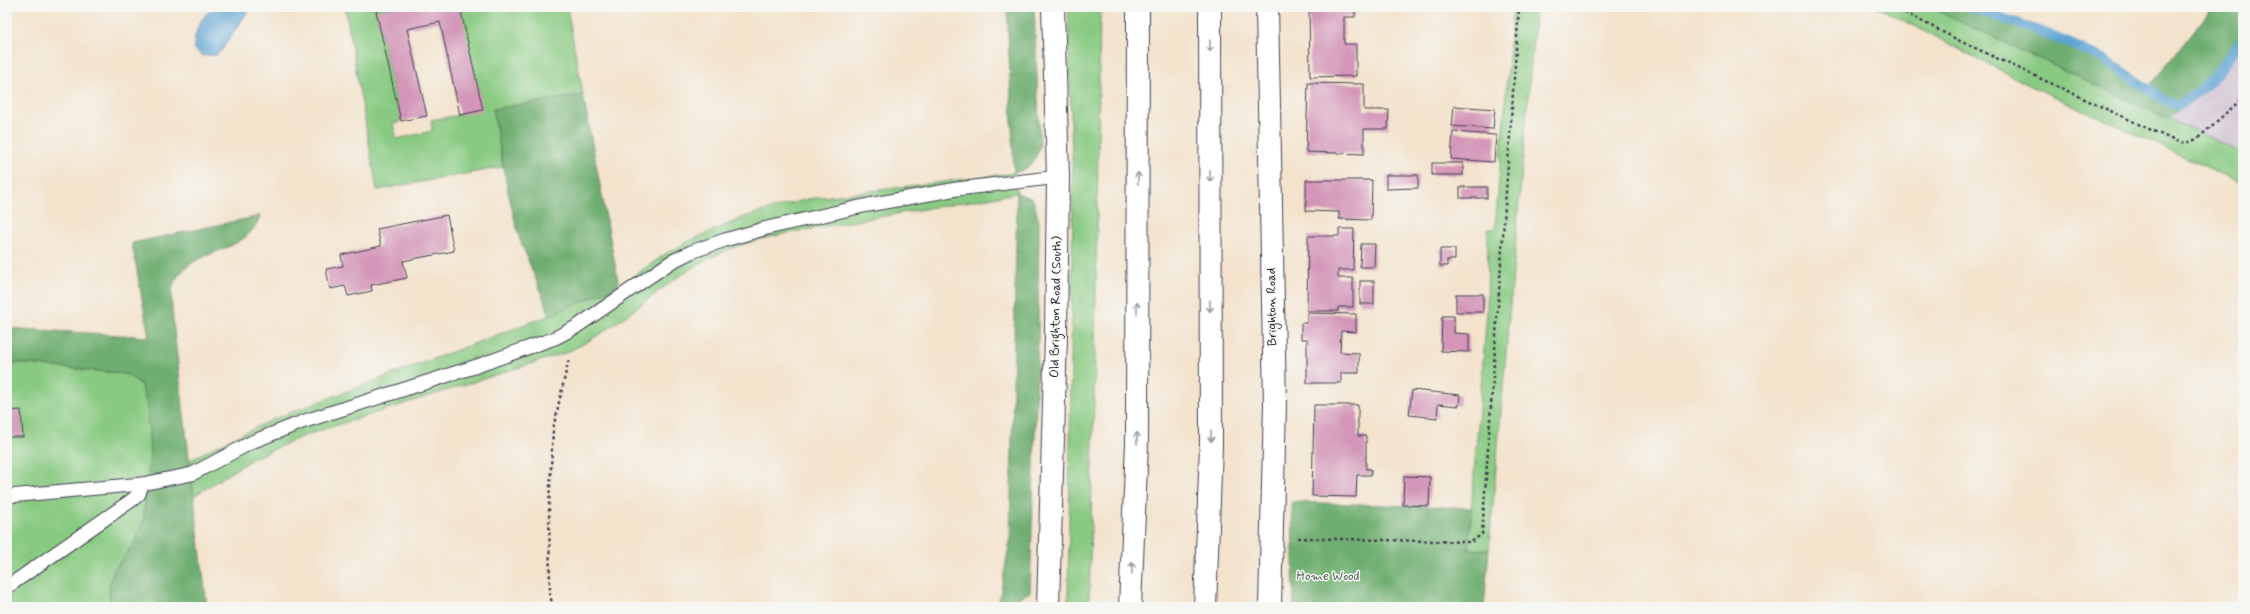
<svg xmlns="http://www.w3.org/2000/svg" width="2250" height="614" font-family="Mynerve,sans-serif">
<rect width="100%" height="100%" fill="#f6f6f2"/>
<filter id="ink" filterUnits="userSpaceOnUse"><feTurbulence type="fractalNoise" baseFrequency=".025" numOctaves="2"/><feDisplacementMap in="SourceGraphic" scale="8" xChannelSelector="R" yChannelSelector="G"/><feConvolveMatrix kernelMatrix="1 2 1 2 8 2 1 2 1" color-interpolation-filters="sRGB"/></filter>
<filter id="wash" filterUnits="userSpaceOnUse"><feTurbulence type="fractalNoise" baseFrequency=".012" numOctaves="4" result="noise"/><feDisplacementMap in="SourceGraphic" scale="16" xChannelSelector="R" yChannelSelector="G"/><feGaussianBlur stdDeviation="0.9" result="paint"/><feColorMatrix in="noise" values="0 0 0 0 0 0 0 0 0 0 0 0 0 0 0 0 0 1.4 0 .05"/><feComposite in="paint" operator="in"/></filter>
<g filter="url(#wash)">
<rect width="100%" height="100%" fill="#f3e3cd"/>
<path fill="#cebed0" d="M2243 39V153L2168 119 2204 85Z"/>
<g fill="#89ca82" stroke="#56765e">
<path d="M345 7H393L376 11 401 121 393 124 397 139 432 131 431 120 460 115V7H567L583 95 493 109 503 167 377 190Z"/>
<path d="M1068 7H1100L1095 359 1089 607H1068L1073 196Z"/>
<path d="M1513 7H1536L1533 41 1489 550 1468 549 1487 311 1488 229H1495Z"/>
<path d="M1877 7H1929L2243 153V184L2025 83Z"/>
<path d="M1014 173 1017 193C959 203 901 213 844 223 803 231 758 236 720 253 663 279 622 328 565 353L306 435 252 459 194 496 189 461 210 449 276 418 550 315 619 286 664 255 689 241 747 216 807 199Z"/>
<path d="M7 362 126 374 141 384 147 406 150 452 143 522 135 542 114 570 109 585 110 607H7Z"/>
</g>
<g fill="#6eae70" stroke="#486856">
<path d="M1007 7H1034L1040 146C1034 163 1031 168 1014 173Z"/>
<path d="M1929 7H1971L2050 35 2102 58 2148 88 2213 7H2243V39L2204 85 2168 119Z"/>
<path d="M583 95 619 286 550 315 519 237 508 192 493 109Z"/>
<path d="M1017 193 1033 199 1039 222 1038 340 1030 592 1008 603 1007 607H998L1010 541Z"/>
<path d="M260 216C246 257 195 245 175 281 168 293 174 325 175 339L207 607H110L109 585 114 570 135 542 143 522 150 452 147 406 141 384 126 374 7 362V328L149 337 132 243Z"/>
<path d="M1292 502 1472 508 1468 549 1489 550 1484 607H1294Z"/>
</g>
<path fill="#5ba2d1" stroke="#3e6286" d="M215 7H251L221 51 216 55 203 56 194 49C194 32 200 16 215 7Z"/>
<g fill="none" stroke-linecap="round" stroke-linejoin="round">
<path stroke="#5ba2d1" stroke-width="10" d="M1971 7 2050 35 2102 58 2164 100 2177 105C2200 97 2228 59 2243 39"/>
</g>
<g id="blocks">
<g fill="#d395b8">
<path d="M393 7H460L483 110 460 115 440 22 407 29 427 116 401 121 376 11Z"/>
<path d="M1309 7H1355V17H1344V44H1356V76L1310 77Z"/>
<path d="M1308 83 1364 84V110H1389L1388 129H1364V154L1306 152Z"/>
<path d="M1454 106 1495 109 1493 129 1452 126Z"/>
<path d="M1453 132 1496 135 1494 162 1451 159Z"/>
<rect x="1432" y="163" width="31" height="12"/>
<path d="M1386 175H1418V188L1386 189Z"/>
<path d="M1306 180H1372L1371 220 1339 219V212L1306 211Z"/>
<rect x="1460" y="187" width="27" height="11"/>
<path d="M447 215 454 251 403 261 407 278 371 285 372 291 348 296 345 286 330 289 326 269 343 266 341 255 381 246 377 229Z"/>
<path d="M1339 229H1354L1353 270H1338V278H1353V307H1338V311H1307L1308 236H1339Z"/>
<path d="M1361 244H1375L1374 267H1360Z"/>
<path d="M1440 249H1455V260H1447V266H1440Z"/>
<rect x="1360" y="281" width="14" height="23"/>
<rect x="1456" y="294" width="27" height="18"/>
<path d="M1307 313 1356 314V332L1341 331 1340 352 1359 353V373H1341V383H1307V339H1301V323H1307Z"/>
<path d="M1442 316H1454V333L1469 334V352L1441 351Z"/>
<path d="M1412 390 1460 395 1459 406 1438 404 1437 418 1409 415Z"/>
<path d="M1314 405H1358V436H1366V469H1371V475H1357L1356 497 1312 496Z"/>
<path d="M21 410 23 437H7V411Z"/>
<path d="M1404 476 1430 477 1429 506 1403 505Z"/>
</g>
</g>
</g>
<g filter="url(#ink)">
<use href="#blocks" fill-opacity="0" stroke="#413f51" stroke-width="1"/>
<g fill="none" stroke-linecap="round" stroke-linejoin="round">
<g stroke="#413f51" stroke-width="15">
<g id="service">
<path d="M9 496 142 484"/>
<path d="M7 587 132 500 139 494 142 484 192 474 254 441 305 421 477 366 555 338 576 327 671 262 691 252 725 240 767 228 868 205 957 189 1058 177"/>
</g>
</g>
<g stroke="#413f51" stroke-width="24">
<path id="minor" d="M1048 607 1056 335 1058 177 1053 7"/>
</g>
<g stroke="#413f51" stroke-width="24">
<path id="tertiary" d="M1267 7 1275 403 1270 607"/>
</g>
<g stroke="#413f51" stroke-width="24">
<g id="trunk">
<path d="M1130 607 1137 443 1138 7"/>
<path d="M1205 607 1211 446 1210 7"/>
</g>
</g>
<g stroke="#413f51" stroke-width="2.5" stroke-dasharray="3 3" stroke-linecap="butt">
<path d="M1894 7 1960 41 2175 141 2186 143 2197 139 2243 98"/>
<path d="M1298 538 1471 542 1482 534 1519 7"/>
<path d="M553 607 550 595 549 506 553 429 569 358"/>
</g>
<use href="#service" stroke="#fff" stroke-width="13"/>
<use href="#minor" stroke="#fff" stroke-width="22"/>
<use href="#tertiary" stroke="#fff" stroke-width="22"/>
<use href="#trunk" stroke="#fff" stroke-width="22"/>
</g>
<defs><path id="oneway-shaft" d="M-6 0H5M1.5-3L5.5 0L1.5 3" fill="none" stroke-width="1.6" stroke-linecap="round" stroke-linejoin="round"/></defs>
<g stroke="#9c9ca7">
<use href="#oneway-shaft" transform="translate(1210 46) rotate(90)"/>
<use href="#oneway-shaft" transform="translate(1210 176) rotate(90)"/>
<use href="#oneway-shaft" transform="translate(1138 178) rotate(-90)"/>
<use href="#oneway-shaft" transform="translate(1210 306) rotate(90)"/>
<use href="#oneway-shaft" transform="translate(1137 308) rotate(-90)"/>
<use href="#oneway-shaft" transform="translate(1211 436) rotate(90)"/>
<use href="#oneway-shaft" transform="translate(1137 438) rotate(-90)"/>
<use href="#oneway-shaft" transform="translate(1132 568) rotate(-88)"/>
</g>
</g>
<g text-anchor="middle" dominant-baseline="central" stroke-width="3" stroke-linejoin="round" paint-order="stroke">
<g font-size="13" fill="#22223b" stroke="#f6f6f2">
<text transform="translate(1056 307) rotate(-89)">Old Brighton Road (South)</text>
<text transform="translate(1272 307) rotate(-91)">Brighton Road</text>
</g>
<g font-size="13" fill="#465d54" stroke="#f6f6f2">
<text x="1328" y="576">Home Wood</text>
</g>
</g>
<rect width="2250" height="614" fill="none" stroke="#f6f6f2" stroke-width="24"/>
</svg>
